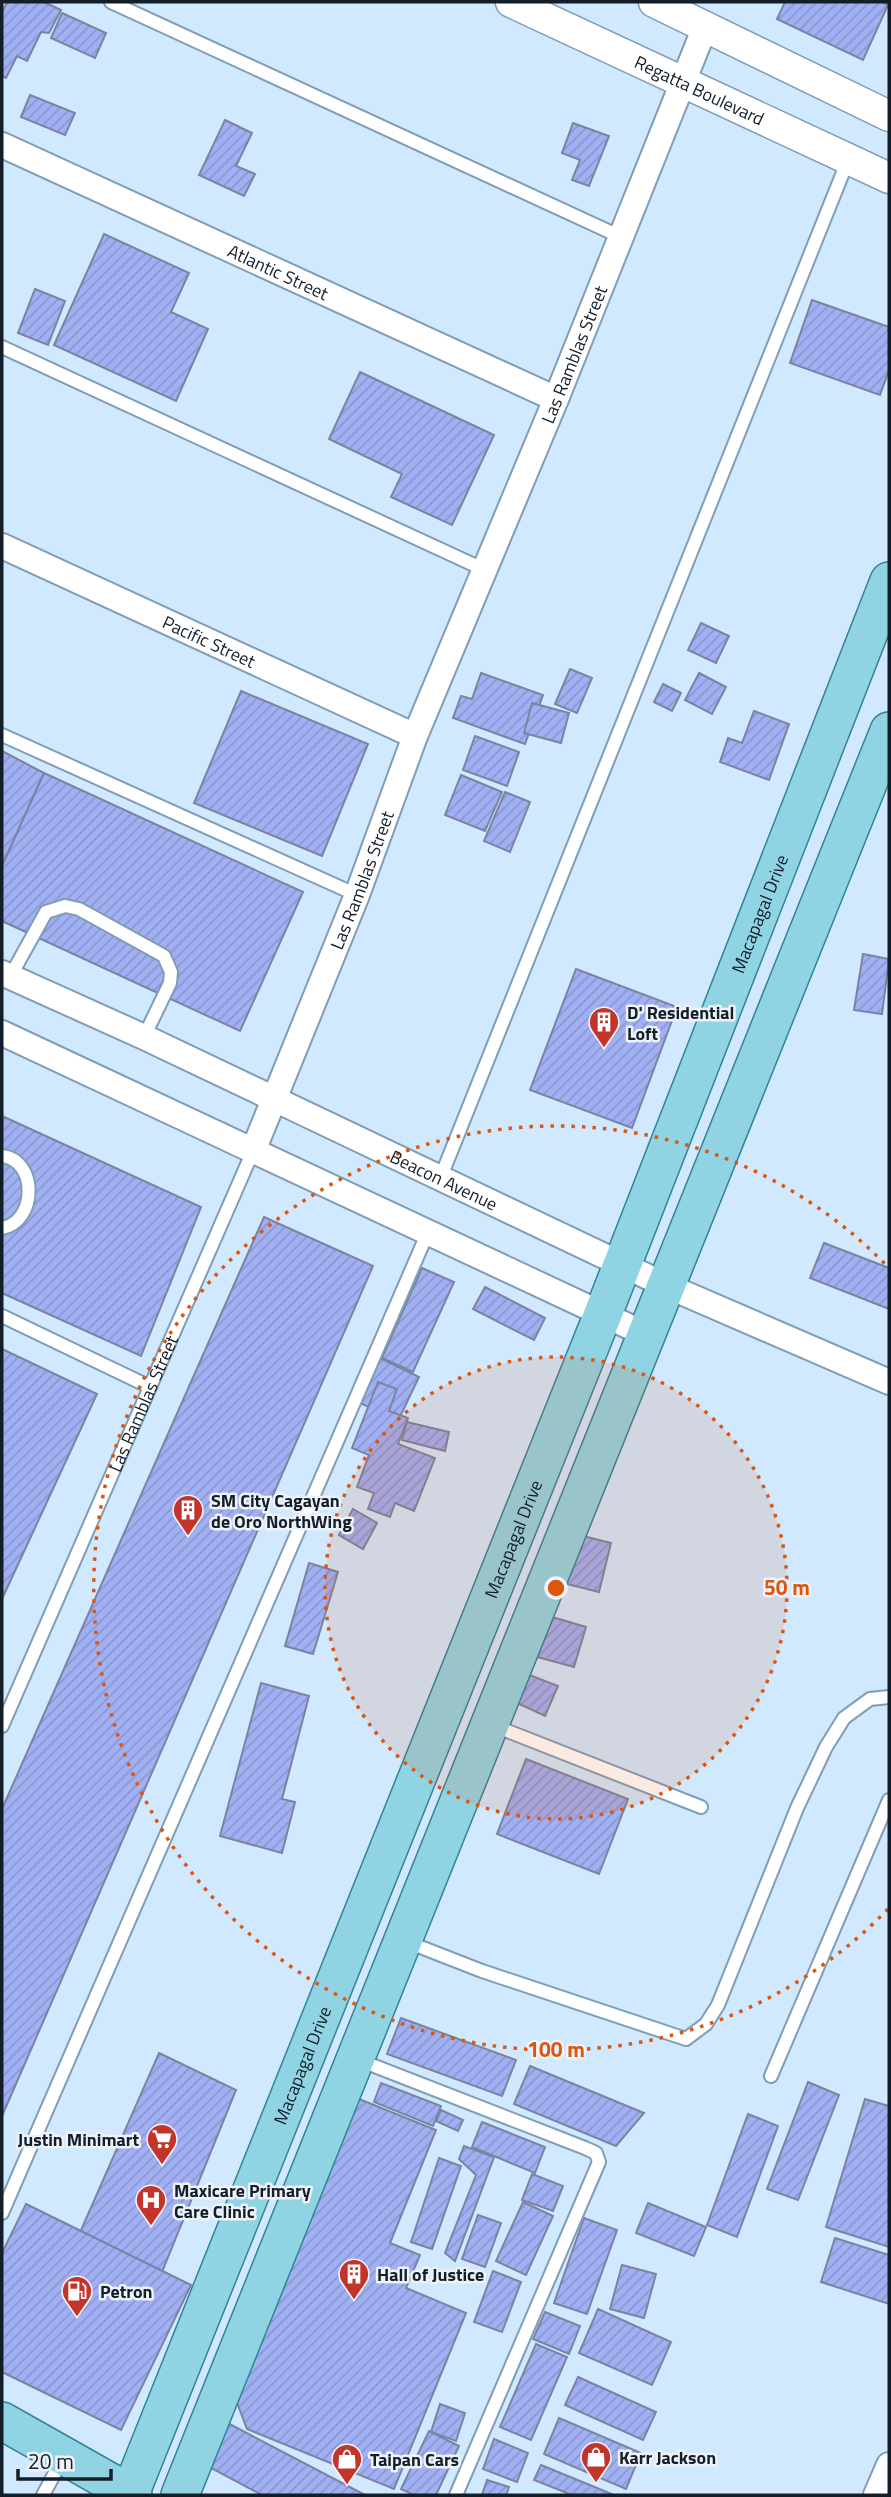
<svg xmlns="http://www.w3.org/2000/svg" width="891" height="2497" font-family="'Titillium Web',sans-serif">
<defs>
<pattern id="building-hatch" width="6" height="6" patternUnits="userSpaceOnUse" patternTransform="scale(1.75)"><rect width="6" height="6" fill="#a1b0f3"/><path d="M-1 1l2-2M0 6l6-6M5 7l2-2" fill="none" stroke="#8a97d0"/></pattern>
</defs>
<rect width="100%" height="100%" fill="#d1e9fe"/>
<g fill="url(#building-hatch)" stroke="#7b83a3" stroke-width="2">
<path d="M7 2H44L61 10 49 33 41 32 27 61 17 56 6 78 2 76V13Z"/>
<path d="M785 2H882L888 5 863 60 777 19Z"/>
<path d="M62 13 106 33 95 58 51 38Z"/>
<path d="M30 95 75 113 65 135 21 117Z"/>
<path d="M225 120 252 133 236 166 255 174 244 196 199 175Z"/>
<path d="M573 123 609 136 589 186 572 180 580 160 562 153Z"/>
<path d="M104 234 189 273 171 312 208 329 176 401 54 345Z"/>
<path d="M35 289 65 301 48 345 18 333Z"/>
<path d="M812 300 889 327V370L880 395 790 363Z"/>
<path d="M360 372 494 435 452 525 391 497 402 474 329 439Z"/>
<path d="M701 623 729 636 716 663 688 650Z"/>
<path d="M570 669 592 678 577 713 555 704Z"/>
<path d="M481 673 543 695 525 744 453 718 461 696 472 699Z"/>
<path d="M699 673 726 687 712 714 685 700Z"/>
<path d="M663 684 681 693 672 711 654 702Z"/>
<path d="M241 691 368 744 322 856 194 803Z"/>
<path d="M532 703 569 713 561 743 524 733Z"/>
<path d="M754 711 789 724 769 780 720 762 728 738 742 743Z"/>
<path d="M475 736 519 752 507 786 463 770Z"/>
<path d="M2 751 44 773 2 866Z"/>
<path d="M44 773 303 892 240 1031 2 921V866Z"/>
<path d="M461 775 502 792 485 831 445 815Z"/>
<path d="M505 792 530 802 510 852 484 841Z"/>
<path d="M863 954 889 959 882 1014 854 1010Z"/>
<path d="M576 969 677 1007 632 1128 530 1090Z"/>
<path d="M2 1116 201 1207 141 1356 2 1293Z"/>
<path d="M264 1217 373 1266 2 2116V1809Z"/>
<path d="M824 1243 889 1268V1309L810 1278Z"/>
<path d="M422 1268 454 1282 413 1372 382 1358Z"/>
<path d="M485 1287 545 1318 534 1340 473 1309Z"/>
<path d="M2 1349 97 1394 2 1599Z"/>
<path d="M378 1357 419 1377 398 1421 356 1401Z"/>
<path d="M378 1382 397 1389 389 1411 408 1418 398 1444 435 1458 414 1511 395 1503 390 1517 368 1509 374 1493 357 1487 369 1455 352 1448Z"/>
<path d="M407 1422 449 1432 445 1451 402 1440Z"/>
<path d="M353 1509 377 1523 363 1549 339 1535Z"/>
<path d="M571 1533 611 1543 599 1592 559 1582Z"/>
<path d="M309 1563 338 1572 313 1654 285 1646Z"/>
<path d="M542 1614 586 1627 574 1667 530 1655Z"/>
<path d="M527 1674 558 1686 545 1716 515 1702Z"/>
<path d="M261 1683 309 1696 282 1799 295 1802 282 1853 220 1836Z"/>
<path d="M526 1759 628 1799 599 1874 497 1834Z"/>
<path d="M401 2018 516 2060 502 2096 387 2054Z"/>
<path d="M159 2053 236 2090 125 2363 41 2321Z"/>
<path d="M530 2066 644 2113 616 2146 514 2104Z"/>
<path d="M808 2082 839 2095 798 2200 767 2189Z"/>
<path d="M381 2083 441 2106 433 2126 374 2102Z"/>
<path d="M354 2097 436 2130 390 2243 420 2255 406 2288 466 2313 394 2489 247 2429 236 2400Z"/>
<path d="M865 2099 889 2106V2247L826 2227Z"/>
<path d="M441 2110 463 2120 458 2131 436 2121Z"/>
<path d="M748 2114 778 2126 737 2237 707 2225Z"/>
<path d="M482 2122 545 2147 535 2173 472 2147Z"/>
<path d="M464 2146 494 2157 455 2261 445 2253 476 2175 459 2159Z"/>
<path d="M439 2158 461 2166 432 2249 411 2242Z"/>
<path d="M532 2174 563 2186 553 2211 522 2200Z"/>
<path d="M523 2202 553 2216 526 2275 496 2261Z"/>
<path d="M648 2203 706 2227 694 2256 636 2233Z"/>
<path d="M26 2204 191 2285 121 2430 2 2372V2253Z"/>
<path d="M478 2215 501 2223 485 2267 462 2259Z"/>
<path d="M584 2218 617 2230 587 2314 554 2303Z"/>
<path d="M835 2238 889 2255V2304L821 2282Z"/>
<path d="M622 2265 656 2274 644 2318 610 2309Z"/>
<path d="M493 2271 521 2282 502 2332 474 2322Z"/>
<path d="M598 2309 671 2342 652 2385 579 2353Z"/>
<path d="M545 2312 580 2326 569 2354 533 2339Z"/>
<path d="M536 2344 567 2357 531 2440 500 2427Z"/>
<path d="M578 2377 656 2412 643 2440 565 2405Z"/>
<path d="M440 2404 465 2413 456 2441 431 2432Z"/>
<path d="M559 2418 641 2453 626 2489 544 2454Z"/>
<path d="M222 2420 365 2495H262L200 2462Z"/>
<path d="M429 2431 459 2446 436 2495H414L401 2489Z"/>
<path d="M494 2439 528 2453 517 2482 483 2469Z"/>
<path d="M541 2465 614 2495H572L534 2480Z"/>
<path d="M487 2480 509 2487 506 2495H482Z"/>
</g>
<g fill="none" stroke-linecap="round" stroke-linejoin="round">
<g stroke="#809db6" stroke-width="16">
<g id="service">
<path d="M111 2 621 237"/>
<path d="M2 347 485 570"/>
<path d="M2 735 357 895"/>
<path d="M10 977 46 912 65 906 79 909 164 956 171 972 170 983 144 1037"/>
<path d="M2 1156C38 1160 37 1222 2 1228"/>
<path d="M440 1179 848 160"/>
<path d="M2 1316 150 1387"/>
<path d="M492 1725 701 1807"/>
<path id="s1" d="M2 1726 253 1151"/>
<path d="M405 1941 482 1971 686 2039 706 2024 718 2005 797 1808 826 1747 844 1718 870 1699 889 1697"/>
<path d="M359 2060 585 2148 596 2153 599 2162 456 2495"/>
<path d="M771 2076 889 1800"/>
<path d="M2 2213 428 1232"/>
<path d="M43 2495 62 2460"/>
</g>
</g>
<g stroke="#809db6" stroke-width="28">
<g id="minor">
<path id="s2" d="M2 145 556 399"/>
<path id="s3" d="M2 546 415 736"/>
<path id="s4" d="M2 973 144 1037 665 1285 889 1382"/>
<path d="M2 1033 645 1334"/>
<path id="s5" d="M253 1151 357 895 415 736 556 399 705 27"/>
<path d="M876 2495 889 2465"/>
</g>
</g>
<g stroke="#809db6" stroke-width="33">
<g id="tertiary">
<path id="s6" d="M511 2 889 178"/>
<path d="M654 2 889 116"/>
</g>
</g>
<g stroke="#348296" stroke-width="40">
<g id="primary">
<path d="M2 2421 133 2495"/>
<path id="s7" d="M130 2494 603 1314 889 581"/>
<path d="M180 2495 889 731"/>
</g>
</g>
<use href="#service" stroke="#fff" stroke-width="12"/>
<use href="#minor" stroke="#fff" stroke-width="24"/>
<use href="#tertiary" stroke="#fff" stroke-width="30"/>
<use href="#primary" stroke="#90d4e4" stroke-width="37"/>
</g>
<circle cx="556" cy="1588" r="231" fill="#dd560d" fill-opacity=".12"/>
<g fill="none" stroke="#dd560d" stroke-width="3.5" stroke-dasharray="3.5 7">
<circle cx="556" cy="1588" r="231"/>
<path d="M888 1909A462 462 0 1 1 888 1267"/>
</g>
<defs>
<g id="building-pin" transform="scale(1.575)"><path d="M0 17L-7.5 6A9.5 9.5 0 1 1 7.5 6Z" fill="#c3352a" stroke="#edf3f9"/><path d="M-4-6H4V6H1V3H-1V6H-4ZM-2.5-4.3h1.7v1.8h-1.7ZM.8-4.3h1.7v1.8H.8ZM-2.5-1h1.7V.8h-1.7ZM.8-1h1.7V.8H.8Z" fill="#fff"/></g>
<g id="supermarket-pin" transform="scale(1.575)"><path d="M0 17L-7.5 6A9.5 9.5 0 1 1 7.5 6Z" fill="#c3352a" stroke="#edf3f9"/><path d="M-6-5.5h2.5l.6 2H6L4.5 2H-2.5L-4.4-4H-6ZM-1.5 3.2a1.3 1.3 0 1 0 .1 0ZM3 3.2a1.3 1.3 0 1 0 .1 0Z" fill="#fff"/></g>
<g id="hospital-pin" transform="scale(1.575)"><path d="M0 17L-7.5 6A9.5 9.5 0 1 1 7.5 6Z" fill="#c3352a" stroke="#edf3f9"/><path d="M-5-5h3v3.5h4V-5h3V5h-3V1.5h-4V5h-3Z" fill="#fff"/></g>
<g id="fuel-pin" transform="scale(1.575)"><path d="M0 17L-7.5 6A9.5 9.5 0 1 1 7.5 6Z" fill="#c3352a" stroke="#edf3f9"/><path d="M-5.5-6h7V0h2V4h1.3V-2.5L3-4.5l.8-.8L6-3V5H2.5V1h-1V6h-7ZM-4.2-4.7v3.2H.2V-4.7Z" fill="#fff"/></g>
<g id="shop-pin" transform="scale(1.575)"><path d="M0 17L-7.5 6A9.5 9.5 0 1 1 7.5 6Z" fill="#c3352a" stroke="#edf3f9"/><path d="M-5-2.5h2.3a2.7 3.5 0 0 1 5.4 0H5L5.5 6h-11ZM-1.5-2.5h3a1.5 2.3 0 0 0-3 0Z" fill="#fff"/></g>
</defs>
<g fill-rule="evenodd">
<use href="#building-pin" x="604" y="1022"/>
<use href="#building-pin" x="188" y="1510"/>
<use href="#supermarket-pin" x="162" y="2139"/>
<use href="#hospital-pin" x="151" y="2200"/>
<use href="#building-pin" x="354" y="2274"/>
<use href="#fuel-pin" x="77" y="2291"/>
<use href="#shop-pin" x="596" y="2457"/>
<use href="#shop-pin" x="347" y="2459"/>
</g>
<g text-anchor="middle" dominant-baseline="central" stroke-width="5" stroke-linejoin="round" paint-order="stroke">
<g font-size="18" fill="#131e28" stroke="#edf3f9">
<text stroke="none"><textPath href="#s6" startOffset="208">Regatta Boulevard</textPath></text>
<text stroke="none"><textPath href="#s2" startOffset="304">Atlantic Street</textPath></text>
<text stroke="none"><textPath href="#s5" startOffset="859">Las Ramblas Street</textPath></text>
<text stroke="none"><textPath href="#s3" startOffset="228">Pacific Street</textPath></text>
<text stroke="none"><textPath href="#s5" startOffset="292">Las Ramblas Street</textPath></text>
<text stroke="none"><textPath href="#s7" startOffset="1701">Macapagal Drive</textPath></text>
<text stroke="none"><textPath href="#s4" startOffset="488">Beacon Avenue</textPath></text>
<text stroke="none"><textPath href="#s1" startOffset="352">Las Ramblas Street</textPath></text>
<text stroke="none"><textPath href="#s7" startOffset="1029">Macapagal Drive</textPath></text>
<text stroke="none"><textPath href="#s7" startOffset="462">Macapagal Drive</textPath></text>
</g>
<g font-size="18" font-weight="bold" fill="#131e28" stroke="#edf3f9" text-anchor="start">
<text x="627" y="1012">D' Residential<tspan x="627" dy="21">Loft</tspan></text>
<text x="211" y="1500">SM City Cagayan<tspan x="211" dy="21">de Oro NorthWing</tspan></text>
<text x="139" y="2139" text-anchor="end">Justin Minimart</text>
<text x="174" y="2190">Maxicare Primary<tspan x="174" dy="21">Care Clinic</tspan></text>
<text x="377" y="2274">Hall of Justice</text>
<text x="100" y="2291">Petron</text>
<text x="619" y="2457">Karr Jackson</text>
<text x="370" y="2459">Taipan Cars</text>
</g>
</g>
<circle cx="556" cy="1588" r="10" fill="#dd560d" stroke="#edf3f9" stroke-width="3.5"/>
<g font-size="21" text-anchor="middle" font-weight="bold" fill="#dd560d" stroke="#edf3f9" stroke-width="5" stroke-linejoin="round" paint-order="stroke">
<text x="787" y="1595">50 m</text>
<text x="556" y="2057">100 m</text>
</g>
<rect width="891" height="2497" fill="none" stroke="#131e28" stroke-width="7"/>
<path d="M18 2469v10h93v-10" fill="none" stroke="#131e28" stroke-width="3.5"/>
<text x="28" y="2469" font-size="21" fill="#131e28" stroke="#edf3f9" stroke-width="5" paint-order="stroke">20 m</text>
</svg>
